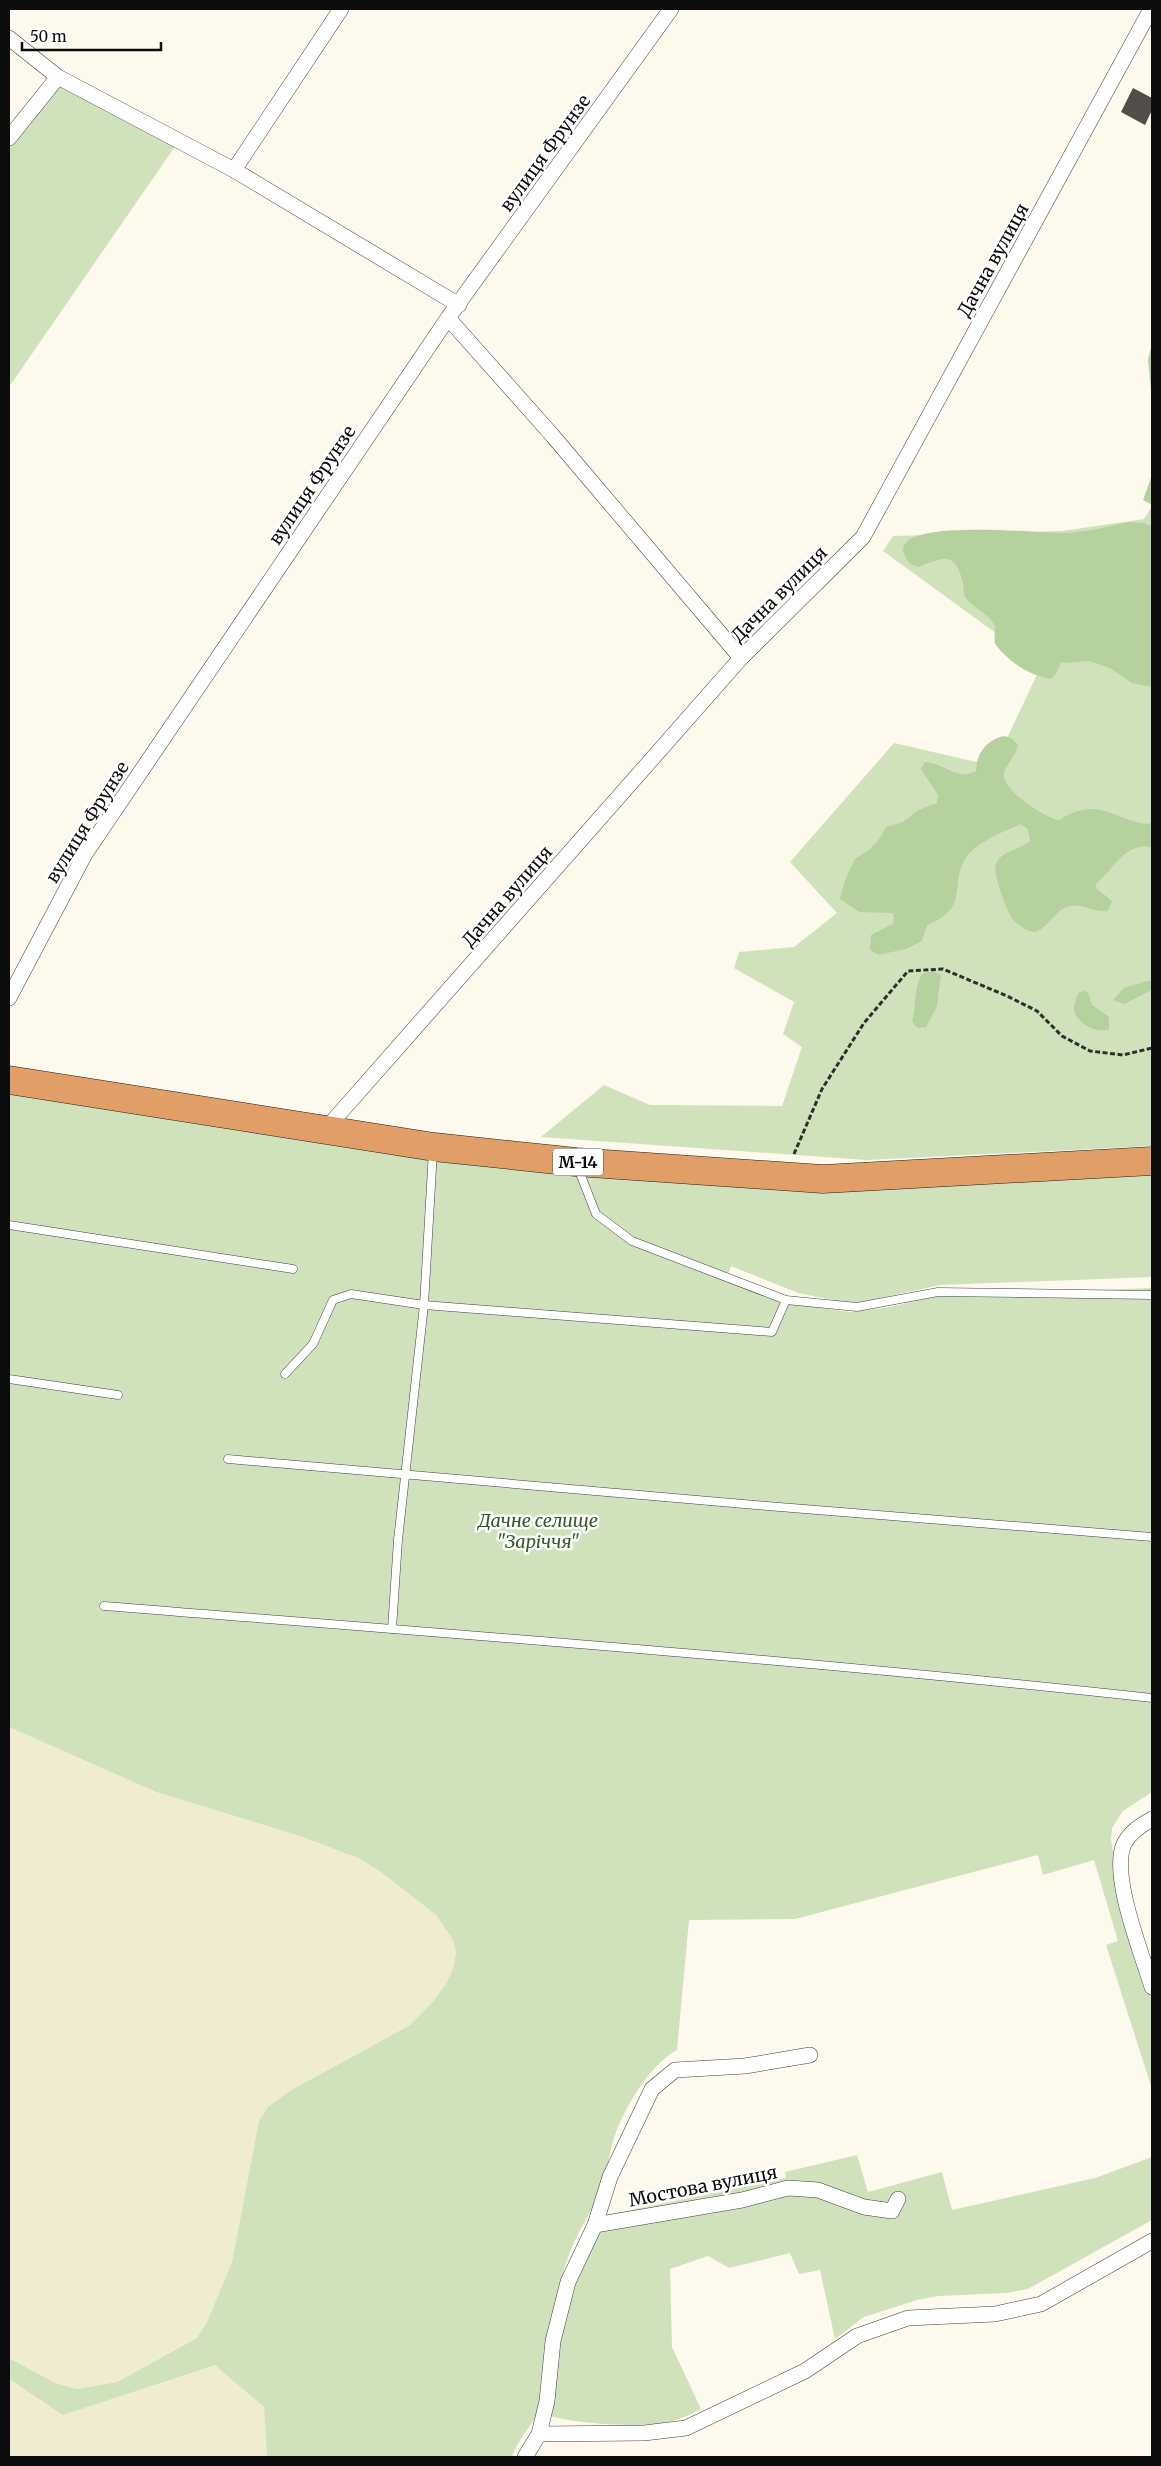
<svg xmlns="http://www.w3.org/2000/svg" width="1161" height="2466" font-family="Merriweather,serif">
<rect width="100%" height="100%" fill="#fdf9ed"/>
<g fill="#efecd1">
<path d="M9 1727 156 1792 303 1837 360 1859 381 1872 436 1915 453 1940 456 1953 453 1969 446 1984 431 2004 410 2025 288 2092 268 2107 256 2139 232 2262 207 2322 197 2338 117 2382 77 2389 55 2383 9 2358Z"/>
<path d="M215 2364 264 2407 267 2457H9V2379L63 2415Z"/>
</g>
<g fill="#d0e2bc">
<path d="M59 82 176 145 9 387V142Z"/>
<path d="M1152 506V1146L867 1160 541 1137 604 1085 650 1105 782 1106 802 1047 783 1034 794 1002 734 968 739 952 794 947 837 913 790 862 894 743 994 766 1041 666 883 551 893 536 1062 531 1144 519Z"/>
<path d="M9 1088 342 1142 990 1184 1152 1175V1277L940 1285 867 1301 848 1303 798 1293 731 1266 726 1280 795 1304 849 1312 890 1307 941 1295 1152 1288V1792L1123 1811 1112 1828 1111 1840 1122 1901 1152 1992V2089L1106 1945 1118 1941 1094 1860 1043 1875 1038 1855 795 1919 689 1920 677 2050C650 2064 623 2110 614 2138 609 2153 608 2168 604 2183 596 2206 581 2225 572 2247 551 2300 546 2356 538 2411 531 2428 517 2440 512 2457H267L264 2407 215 2365 63 2415 9 2379V2358L55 2383 77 2389 117 2382 197 2338 207 2322 232 2262 259 2121 268 2107 288 2092 410 2025 431 2004 446 1984 453 1969 456 1953 453 1940 436 1915 381 1872 360 1859 303 1837 156 1792 9 1727Z"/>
<path d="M857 2155 868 2192 942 2172 952 2210 1095 2178 1152 2157V2220L1028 2289 1006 2293 938 2296 917 2300 864 2317 835 2339 820 2270 799 2274 790 2253 729 2268 708 2256 670 2269 672 2347 701 2409C691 2414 681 2419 669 2422 641 2428 579 2424 550 2416L555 2335 602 2216 786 2178 785 2172Z"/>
</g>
<g fill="#b5d19d">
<path d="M1152 344V400L1148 360Z"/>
<path d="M1152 475V505L1143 500Z"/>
<path d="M1129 522 1144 523 1152 526V687L1132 683 1110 668 1088 661 1067 663 1061 662 1056 674 1051 679C1028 675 1009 662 995 644 994 638 995 634 995 628 993 615 974 609 966 598 963 595 964 589 963 584 956 550 943 557 919 567 911 565 908 563 905 556 884 516 1046 534 1064 533 1087 532 1107 527 1129 522Z"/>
<path d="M1004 736 1011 738 1018 745C1016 756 1007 763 1004 773 1000 789 1045 818 1059 820 1090 801 1102 810 1133 821 1140 823 1145 825 1152 823V847C1124 842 1114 869 1096 884V888L1112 901 1108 911C1093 913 1083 902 1067 907 1054 911 1047 930 1034 932 1027 932 1015 923 1012 918 1006 908 992 873 996 864 1000 851 1020 850 1030 841L1028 829 1020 824C1004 832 975 842 965 859 949 888 970 908 927 925L922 941 906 949 878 955 870 950 871 935 893 924 894 916 892 913 859 912 840 899C841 891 851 864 856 858 859 856 863 854 866 852 876 845 881 837 886 827L903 822 918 810 937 803 938 795 921 769 925 762C943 762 958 782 976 771 977 766 976 763 978 759 981 747 993 738 1004 736Z"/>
<path d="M933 971 941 975 937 1006 926 1027 918 1028 912 1022C917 1006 913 989 922 974Z"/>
<path d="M1147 981H1152V990L1124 1004 1113 1000 1124 988Z"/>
<path d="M1084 991 1088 993 1092 1005 1109 1017V1029C1097 1034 1076 1024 1074 1009 1074 1004 1077 998 1078 993Z"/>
</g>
<path fill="#534d4a" d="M1133 88 1152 98V110L1145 125 1121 112Z"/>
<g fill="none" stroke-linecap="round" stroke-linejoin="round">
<g stroke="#3f3f3f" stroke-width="9">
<g id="lane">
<path d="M578 1168 596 1214 632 1241 786 1300 857 1307 938 1292 1152 1295"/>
<path d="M9 1225 293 1269"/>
<path d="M285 1374 313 1344 333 1300 351 1294 424 1305 772 1332 786 1300"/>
<path d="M9 1379 118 1395"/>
<path d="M228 1459 767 1506 1152 1537"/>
<path d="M104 1606C453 1634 803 1660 1152 1698"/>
<path d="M392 1629 398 1540 424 1305 433 1151"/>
</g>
</g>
<g stroke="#3f3f3f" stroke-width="16">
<g id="street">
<path d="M9 38 58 77 234 170 459 305"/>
<path d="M9 138 58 77"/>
<path d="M234 170 341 9"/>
<path d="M448 318 552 435 741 658"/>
<path d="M9 998 85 854 448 318 671 9"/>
<path d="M325 1130 741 658 863 537 1151 9"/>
<path d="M1152 1819C1141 1825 1130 1832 1124 1844 1110 1875 1142 1954 1152 1987"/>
<path d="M595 2225 742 2200 788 2188 818 2190 864 2207 892 2211 898 2199"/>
<path d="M539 2434 644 2433 686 2428 805 2371 857 2336 908 2318 995 2314 1041 2304 1152 2241"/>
<path d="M525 2457 539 2434 547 2401 553 2341 568 2282 595 2225 610 2177 652 2089 675 2070 745 2066 810 2055"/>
</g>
</g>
<g stroke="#1d1d1d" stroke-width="29">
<path id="highway" d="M9 1080 434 1147 576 1162 823 1179 1152 1161"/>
</g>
<path stroke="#2e2e2e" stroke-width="3" stroke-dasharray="5 2.5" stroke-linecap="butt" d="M794 1154 822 1089 864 1023 908 971 943 969 1007 996 1037 1011 1062 1036 1090 1051 1123 1055 1152 1048"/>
<use href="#lane" stroke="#fff" stroke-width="8"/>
<use href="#street" stroke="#fff" stroke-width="15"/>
<use href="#highway" stroke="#e19e67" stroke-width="28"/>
</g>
<g text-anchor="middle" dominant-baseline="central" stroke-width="5" stroke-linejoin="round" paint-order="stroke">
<rect fill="#fff" stroke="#555" stroke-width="1" x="553" y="1148.5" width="50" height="27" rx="4"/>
<g font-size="16" font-weight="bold" fill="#0c0c0c">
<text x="578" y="1162">М-14</text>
</g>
<g font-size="18" fill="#0c0c0c" stroke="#fff">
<text transform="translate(545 153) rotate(-54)">вулиця Фрунзе</text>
<text transform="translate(993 260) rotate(-61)">Дачна вулиця</text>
<text transform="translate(312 485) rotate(-56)">вулиця Фрунзе</text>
<text transform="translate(779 594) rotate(-45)">Дачна вулиця</text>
<text transform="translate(87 822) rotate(-58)">вулиця Фрунзе</text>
<text transform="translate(507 896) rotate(-49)">Дачна вулиця</text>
<text transform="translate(703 2186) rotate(-11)">Мостова вулиця</text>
</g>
<g font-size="18" font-style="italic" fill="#315b25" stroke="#fff">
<text x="538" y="1520">Дачне селище<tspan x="538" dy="21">"Заріччя"</tspan></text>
</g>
</g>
<rect width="1161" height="2466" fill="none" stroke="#0c0c0c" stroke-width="20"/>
<path d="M22 42v8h139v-8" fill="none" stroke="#0c0c0c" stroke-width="2.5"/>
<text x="30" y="42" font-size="15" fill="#0c0c0c" stroke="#ffffff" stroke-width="4" paint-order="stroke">50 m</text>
</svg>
